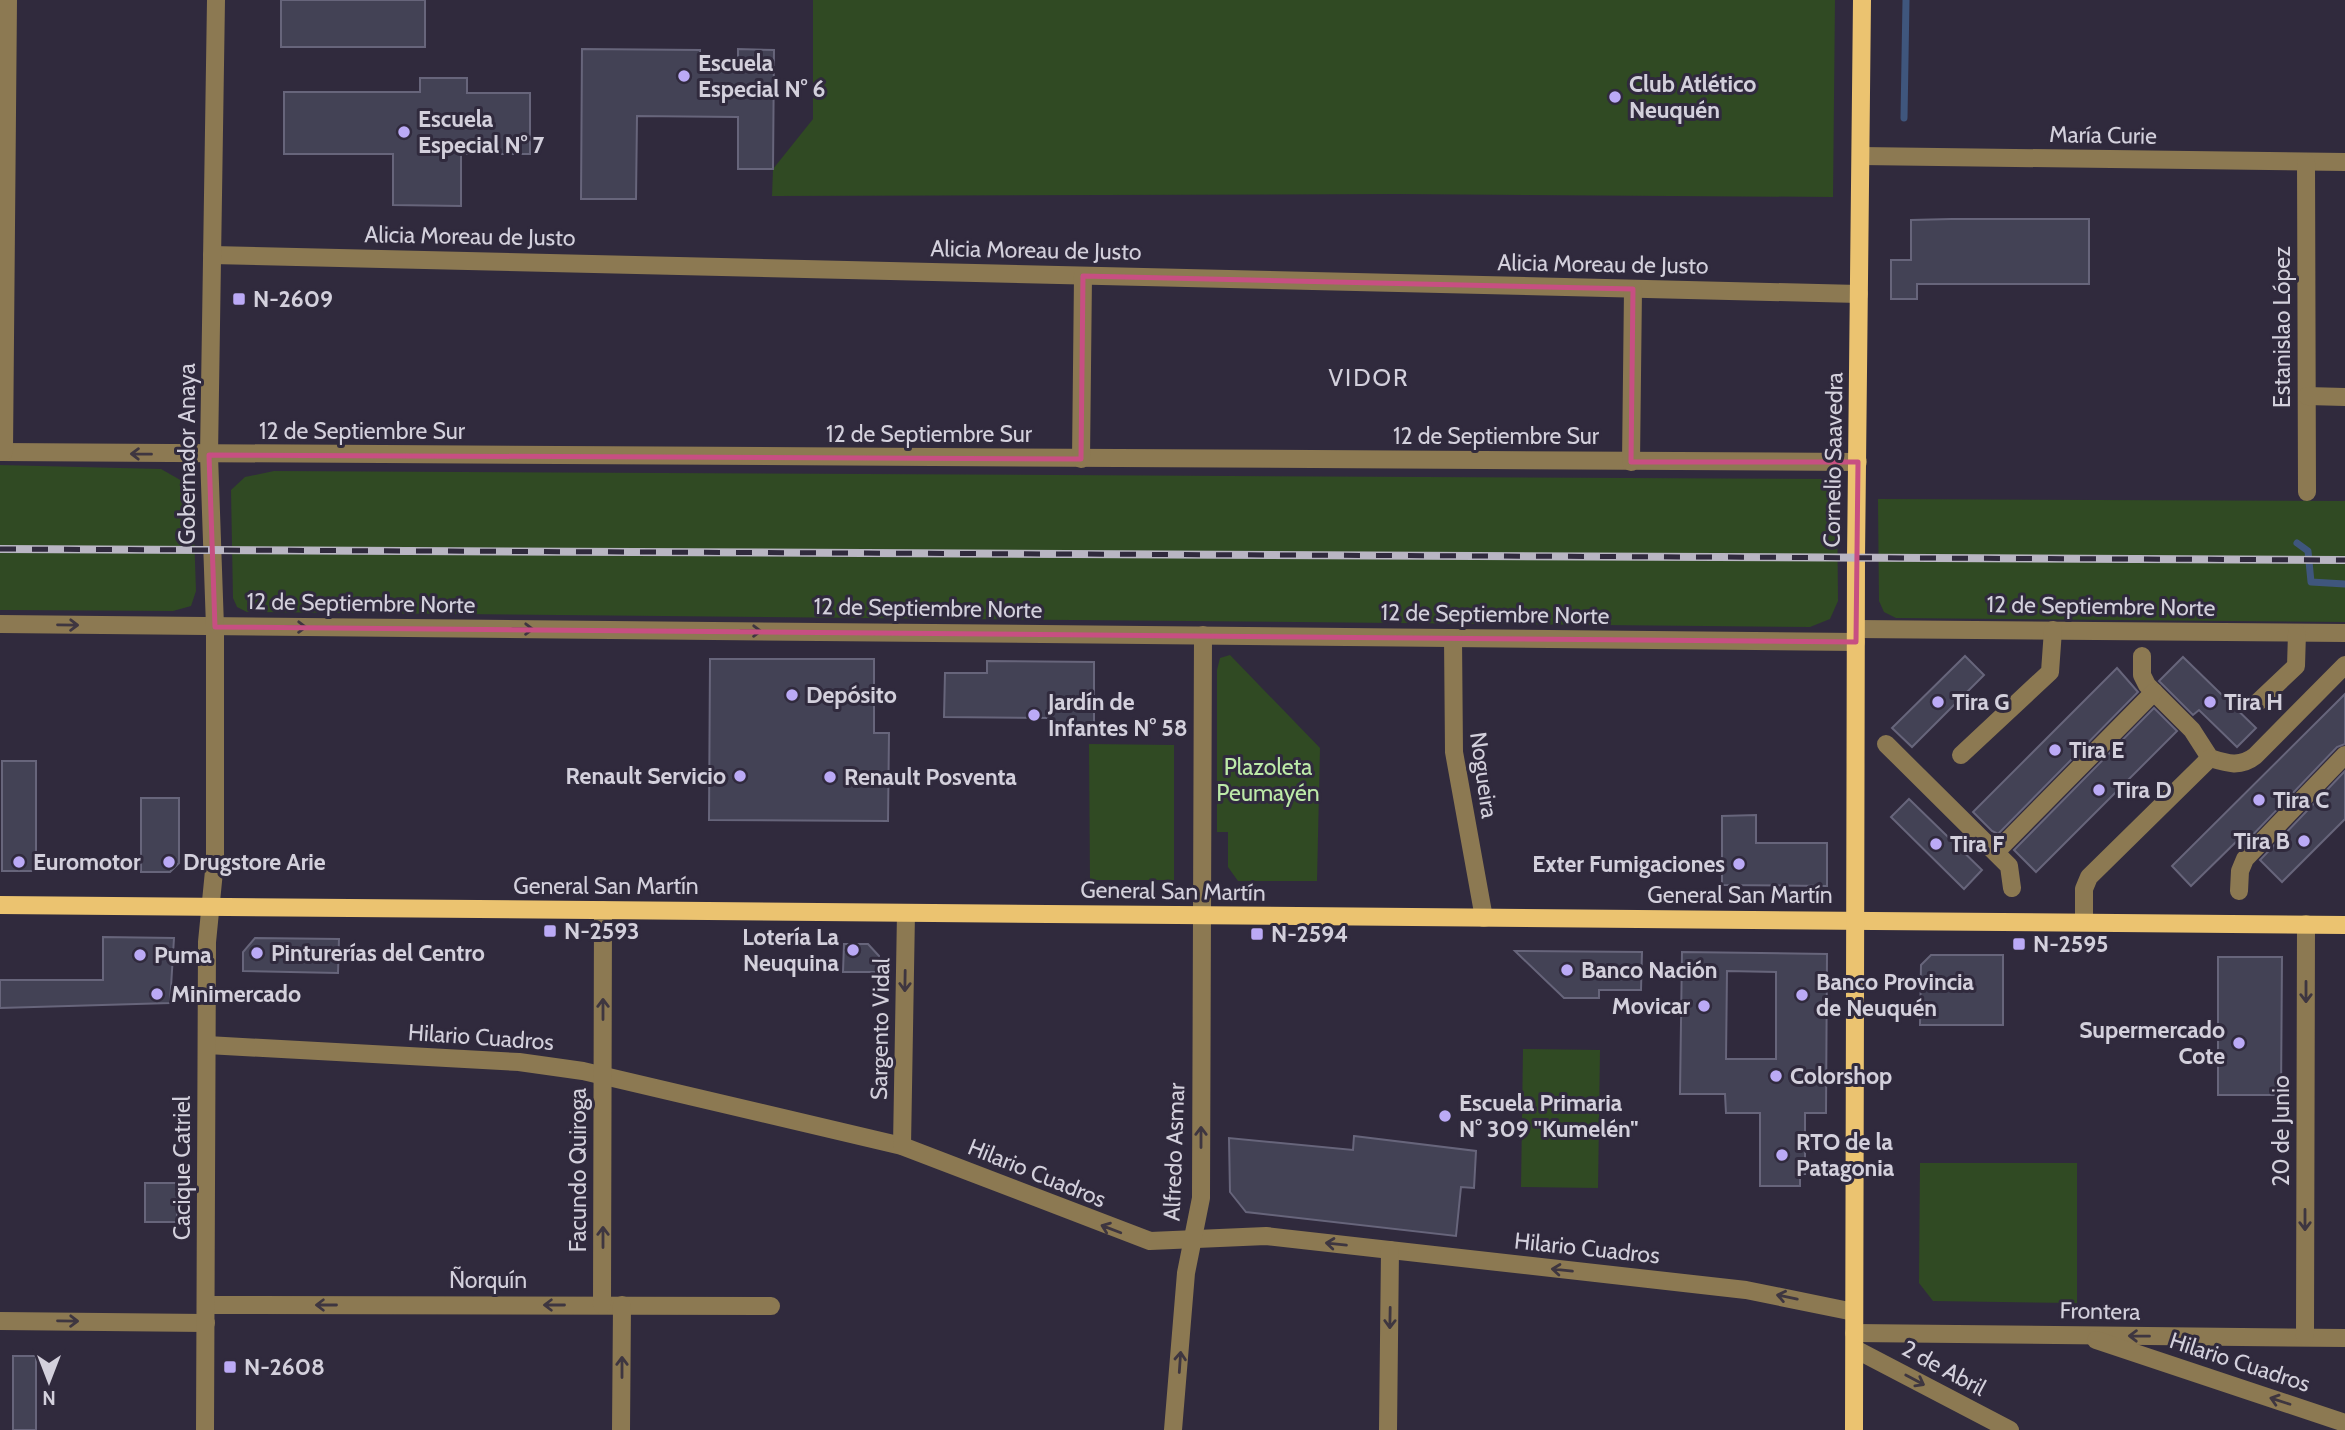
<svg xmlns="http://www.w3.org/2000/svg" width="2345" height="1430" font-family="Cabin,sans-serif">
<rect width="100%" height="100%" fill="#302a3d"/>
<g fill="#304a23">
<path d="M813 0H1835L1833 197 1396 194 772 196 773 169 813 119Z"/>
<path d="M0 465 161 469 182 481 193 503 196 591 191 606 173 611 0 610Z"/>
<path d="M274 471 1823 479 1835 487 1837 494 1838 601 1830 619 1810 627 247 612 237 607 233 598 231 490 245 477Z"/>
<path d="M1878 499 2345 501V622L1896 618 1884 612 1879 601Z"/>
<path d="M1230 655 1320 748 1317 881H1238L1228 867V832H1217V670L1220 658Z"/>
<path d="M1089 744 1174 745V880H1090Z"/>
<path d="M1523 1049 1600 1050 1598 1188 1521 1187Z"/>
<path d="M1920 1163H2077V1303L1933 1301 1919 1283Z"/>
</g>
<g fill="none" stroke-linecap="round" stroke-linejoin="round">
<g stroke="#3f567d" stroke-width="7">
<path d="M1904 118 1906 0"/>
<path d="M2297 543 2308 551 2311 582 2345 584"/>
</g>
</g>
<g fill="#434255" stroke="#67657b" stroke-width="2" fill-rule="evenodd">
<rect x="281" y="0" width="144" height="47"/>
<path d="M582 49 700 50V60H738V49L774 50 773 169H738V117L637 116 636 199H581Z"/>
<path d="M420 78H467V93H530V154H461V206L393 205V154H284V92H420Z"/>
<path d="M1951 219H2089V284H1917V299H1891V260H1911V220Z"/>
<path d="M1965 656 1984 675 1912 747 1892 728Z"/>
<path d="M2183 657 2256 728 2237 747 2199 710 2193 715 2159 681Z"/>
<path d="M710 659H874V733H889L888 821 709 820Z"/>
<path d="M987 661 1094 662V727H1051V718L944 717 945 673H987Z"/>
<path d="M2117 668 2138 692 1998 834 1992 831 1973 812Z"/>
<path d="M2345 694V744L2337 747 2244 844 2239 839 2191 886 2172 866Z"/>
<path d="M2154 708 2177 731 2036 872 2014 850Z"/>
<rect x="2" y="761" width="34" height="110"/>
<path d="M2345 771V819L2282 882 2260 860Z"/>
<path d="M141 798H179V863L170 872H141Z"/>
<path d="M1909 799 1982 870 1964 889 1891 817Z"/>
<path d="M1756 815V843H1827V886L1722 885V816Z"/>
<path d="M103 937 174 938 170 1003 0 1008V980H103Z"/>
<path d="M255 938 339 939 338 973 243 971V952Z"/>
<path d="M844 944H868L879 956V972H843Z"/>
<path d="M1515 951 1642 952 1641 990H1599V998H1564Z"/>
<path d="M1682 952 1827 954 1826 1113H1805V1174H1800V1186H1760V1113H1726L1725 1094H1680ZM1727 971 1776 972V1059H1726Z"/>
<path d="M1931 955H2003V1025H1920L1921 965Z"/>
<path d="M2218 957H2282L2281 1095H2218Z"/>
<path d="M1354 1136 1476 1151 1474 1188 1461 1187 1456 1236 1246 1212 1230 1192 1229 1138 1353 1150Z"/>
<rect x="145" y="1183" width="32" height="39"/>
<rect x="13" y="1356" width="23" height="74"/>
</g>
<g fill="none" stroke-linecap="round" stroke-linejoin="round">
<g stroke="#8c7952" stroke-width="18">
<path d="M1861 156 2345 162"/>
<path d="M2306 162 2307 492"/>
<path d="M212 255 1859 294"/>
<path d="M2307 396 2345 397"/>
<path d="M0 452 1858 462"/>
<path d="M4 452 8 0"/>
<path d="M1081 459 1083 276"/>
<path d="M1631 462 1633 289"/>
<path d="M0 624 1856 642"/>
<path d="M1856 629 2345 633"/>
<path d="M1453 638 1454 752 1484 918"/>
<path d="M2142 656V675L2147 685 2192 730 2210 758C2226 763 2240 768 2255 756L2345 665"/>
<path d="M2258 702 2296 666 2297 633"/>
<path d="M1886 744 2009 866 2012 888"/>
<path d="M1961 755 2050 672 2053 630"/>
<path d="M1996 852 2154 692"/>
<path d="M2239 891 2240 871 2245 859 2345 755"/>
<path d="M2084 922V889L2089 877 2210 758"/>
<path d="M207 1045 519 1062 583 1071 902 1146 1150 1241 1266 1236 1746 1290 1854 1312"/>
<path d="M902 1146 906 913"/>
<path d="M206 1305 771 1306"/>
<path d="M602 1305 603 910"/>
<path d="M0 1321 206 1323"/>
<path d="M1854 1333 2345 1338"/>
<path d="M2305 1337 2306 924"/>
<path d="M2096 1340 2345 1423"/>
<path d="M1855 1349 2010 1430"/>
<path d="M205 1430 207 942 215 861V627L209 455 216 0"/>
<path d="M621 1430 622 1305"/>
<path d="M1173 1430 1186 1273 1201 1198 1203 635"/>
<path d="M1388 1430 1390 1250"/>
</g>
<g stroke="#ebc370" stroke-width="18">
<path d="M0 905 2345 925"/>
<path d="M1854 1430 1856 558 1862 0"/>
</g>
<g stroke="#b9b6c3" stroke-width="8">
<path id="rail" d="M0 549 2345 560"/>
</g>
<use href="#rail" stroke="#302a3d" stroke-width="5" stroke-dasharray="16" stroke-linecap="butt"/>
</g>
<defs><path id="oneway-shaft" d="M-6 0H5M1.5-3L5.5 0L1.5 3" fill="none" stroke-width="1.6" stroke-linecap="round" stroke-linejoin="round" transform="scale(1.75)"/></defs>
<g stroke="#3e3640">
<use href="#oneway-shaft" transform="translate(141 454) rotate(-179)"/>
<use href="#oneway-shaft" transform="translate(68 625) rotate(1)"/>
<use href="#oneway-shaft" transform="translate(296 627) rotate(1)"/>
<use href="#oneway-shaft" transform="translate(523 629) rotate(1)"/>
<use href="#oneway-shaft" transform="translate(751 631) rotate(1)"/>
<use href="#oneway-shaft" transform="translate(905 981) rotate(91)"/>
<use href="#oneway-shaft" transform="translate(2306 992) rotate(90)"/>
<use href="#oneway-shaft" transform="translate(603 1009) rotate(-90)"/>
<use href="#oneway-shaft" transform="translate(1201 1137) rotate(-90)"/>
<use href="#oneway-shaft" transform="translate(2305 1220) rotate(90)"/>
<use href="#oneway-shaft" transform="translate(1111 1229) rotate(-159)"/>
<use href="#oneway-shaft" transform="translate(603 1237) rotate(-90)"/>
<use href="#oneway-shaft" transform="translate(1336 1244) rotate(-174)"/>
<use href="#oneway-shaft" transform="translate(1562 1270) rotate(-174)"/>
<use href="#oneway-shaft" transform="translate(1787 1297) rotate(-168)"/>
<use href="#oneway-shaft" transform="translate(326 1305) rotate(180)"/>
<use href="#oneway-shaft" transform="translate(554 1305) rotate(180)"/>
<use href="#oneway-shaft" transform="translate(1390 1318) rotate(91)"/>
<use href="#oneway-shaft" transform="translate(68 1321) rotate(1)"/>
<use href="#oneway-shaft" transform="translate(2139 1336) rotate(-179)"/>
<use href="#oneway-shaft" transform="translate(1180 1362) rotate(-86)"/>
<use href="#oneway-shaft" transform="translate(622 1367) rotate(-90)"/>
<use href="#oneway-shaft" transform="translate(1915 1380) rotate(28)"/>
<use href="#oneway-shaft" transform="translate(2280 1401) rotate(-162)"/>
</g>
<path fill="none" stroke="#c74f82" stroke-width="5" stroke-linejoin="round" d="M1083 276 1633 289 1631 462H1858L1856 642 215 627 209 455 1081 459Z"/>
<g fill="#bbaaf6" stroke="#302a3d" stroke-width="2.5">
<circle cx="684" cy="76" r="7"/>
<circle cx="1615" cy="97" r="7"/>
<circle cx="404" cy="132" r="7"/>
<rect x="232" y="292" width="14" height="14" rx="3.5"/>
<circle cx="792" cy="695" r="7"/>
<circle cx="1938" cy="702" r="7"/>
<circle cx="2210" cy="702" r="7"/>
<circle cx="1034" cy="715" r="7"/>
<circle cx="2055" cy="750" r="7"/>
<circle cx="740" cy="776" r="7"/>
<circle cx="830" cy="777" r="7"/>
<circle cx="2099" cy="790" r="7"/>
<circle cx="2259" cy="800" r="7"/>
<circle cx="2304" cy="841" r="7"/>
<circle cx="1936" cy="844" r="7"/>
<circle cx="19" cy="862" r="7"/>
<circle cx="169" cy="862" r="7"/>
<circle cx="1739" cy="864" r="7"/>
<rect x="543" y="924" width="14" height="14" rx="3.5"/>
<rect x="1250" y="927" width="14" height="14" rx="3.5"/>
<rect x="2012" y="937" width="14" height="14" rx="3.5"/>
<circle cx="853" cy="950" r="7"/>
<circle cx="257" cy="953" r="7"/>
<circle cx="140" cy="955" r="7"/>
<circle cx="1567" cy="970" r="7"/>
<circle cx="157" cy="994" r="7"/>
<circle cx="1802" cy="995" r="7"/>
<circle cx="1704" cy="1006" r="7"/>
<circle cx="2239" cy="1043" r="7"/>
<circle cx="1776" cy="1076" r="7"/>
<circle cx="1445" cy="1116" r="7"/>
<circle cx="1782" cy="1155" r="7"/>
<rect x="223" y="1360" width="14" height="14" rx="3.5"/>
</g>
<g text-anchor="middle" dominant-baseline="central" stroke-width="6" stroke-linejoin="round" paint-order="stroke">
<g font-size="23" font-weight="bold" fill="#d3d0dc" stroke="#302a3d" text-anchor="start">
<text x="698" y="63">Escuela<tspan x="698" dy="26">Especial N° 6</tspan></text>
<text x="1629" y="84">Club Atlético<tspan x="1629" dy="26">Neuquén</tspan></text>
<text x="418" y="119">Escuela<tspan x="418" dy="26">Especial N° 7</tspan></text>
<text x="253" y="299">N-2609</text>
<text x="806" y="695">Depósito</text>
<text x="1048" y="702">Jardín de<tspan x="1048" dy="26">Infantes N° 58</tspan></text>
<text x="1952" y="702">Tira G</text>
<text x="2224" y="702">Tira H</text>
<text x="2069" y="750">Tira E</text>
<text x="726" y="776" text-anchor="end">Renault Servicio</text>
<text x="844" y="777">Renault Posventa</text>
<text x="2113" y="790">Tira D</text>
<text x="2273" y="800">Tira C</text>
<text x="2290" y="841" text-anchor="end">Tira B</text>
<text x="1950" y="844">Tira F</text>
<text x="33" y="862">Euromotor</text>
<text x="183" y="862">Drugstore Arie</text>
<text x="1725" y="864" text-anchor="end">Exter Fumigaciones</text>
<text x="564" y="931">N-2593</text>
<text x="1271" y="934">N-2594</text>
<text x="839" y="937" text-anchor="end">Lotería La<tspan x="839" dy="26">Neuquina</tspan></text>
<text x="2033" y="944">N-2595</text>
<text x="271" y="953">Pinturerías del Centro</text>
<text x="154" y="955">Puma</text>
<text x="1581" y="970">Banco Nación</text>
<text x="1816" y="982">Banco Provincia<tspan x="1816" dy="26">de Neuquén</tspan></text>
<text x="171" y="994">Minimercado</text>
<text x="1690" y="1006" text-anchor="end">Movicar</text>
<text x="2225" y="1030" text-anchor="end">Supermercado<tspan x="2225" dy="26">Cote</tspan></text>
<text x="1790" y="1076">Colorshop</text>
<text x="1459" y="1103">Escuela Primaria<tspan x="1459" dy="26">N° 309 "Kumelén"</tspan></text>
<text x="1796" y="1142">RTO de la<tspan x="1796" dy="26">Patagonia</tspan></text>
<text x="244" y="1367">N-2608</text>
</g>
<g font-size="23" fill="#d3d0dc" stroke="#302a3d">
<text transform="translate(2103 135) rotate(1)">María Curie</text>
<text transform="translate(470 236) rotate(1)">Alicia Moreau de Justo</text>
<text transform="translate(1036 250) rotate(1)">Alicia Moreau de Justo</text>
<text transform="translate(1603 264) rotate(1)">Alicia Moreau de Justo</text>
<text transform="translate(2282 327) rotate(-90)">Estanislao López</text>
<text x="362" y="431">12 de Septiembre Sur</text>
<text x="929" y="434">12 de Septiembre Sur</text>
<text x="1496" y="436">12 de Septiembre Sur</text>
<text transform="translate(187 454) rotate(-90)">Gobernador Anaya</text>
<text transform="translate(1833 460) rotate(-89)">Cornelio Saavedra</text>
<text transform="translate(361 603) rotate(1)">12 de Septiembre Norte</text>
<text transform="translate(2101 606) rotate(1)">12 de Septiembre Norte</text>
<text transform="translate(928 608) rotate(1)">12 de Septiembre Norte</text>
<text transform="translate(1495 614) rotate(1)">12 de Septiembre Norte</text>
<text transform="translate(1484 775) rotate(82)">Nogueira</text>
<text x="606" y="886">General San Martín</text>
<text transform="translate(1173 891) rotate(1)">General San Martín</text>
<text x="1740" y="895">General San Martín</text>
<text transform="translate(880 1029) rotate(-89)">Sargento Vidal</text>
<text transform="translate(481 1037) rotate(4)">Hilario Cuadros</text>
<text transform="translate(2281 1131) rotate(-90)">20 de Junio</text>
<text transform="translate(1174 1152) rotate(-88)">Alfredo Asmar</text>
<text transform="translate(182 1168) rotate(-90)">Cacique Catriel</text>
<text transform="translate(578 1170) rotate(-90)">Facundo Quiroga</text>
<text transform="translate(1037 1173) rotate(22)">Hilario Cuadros</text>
<text transform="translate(1587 1248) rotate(6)">Hilario Cuadros</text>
<text x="488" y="1280">Ñorquín</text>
<text transform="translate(2100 1311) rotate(1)">Frontera</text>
<text transform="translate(2240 1362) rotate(18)">Hilario Cuadros</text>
<text transform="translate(1944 1368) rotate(28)">2 de Abril</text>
</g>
<g font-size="23" fill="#bceaa8" stroke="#302a3d">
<text x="1268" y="767">Plazoleta<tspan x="1268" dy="26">Peumayén</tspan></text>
</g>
<g font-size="24" letter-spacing="2" fill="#d3d0dc" stroke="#302a3d">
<text x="1369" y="377">VIDOR</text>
</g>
</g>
<g transform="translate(49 1381) rotate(180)" stroke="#302a3d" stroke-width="5" paint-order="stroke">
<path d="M0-5L12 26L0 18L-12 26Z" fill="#d3d0dc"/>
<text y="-10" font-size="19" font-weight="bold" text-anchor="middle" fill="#d3d0dc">N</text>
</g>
</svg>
